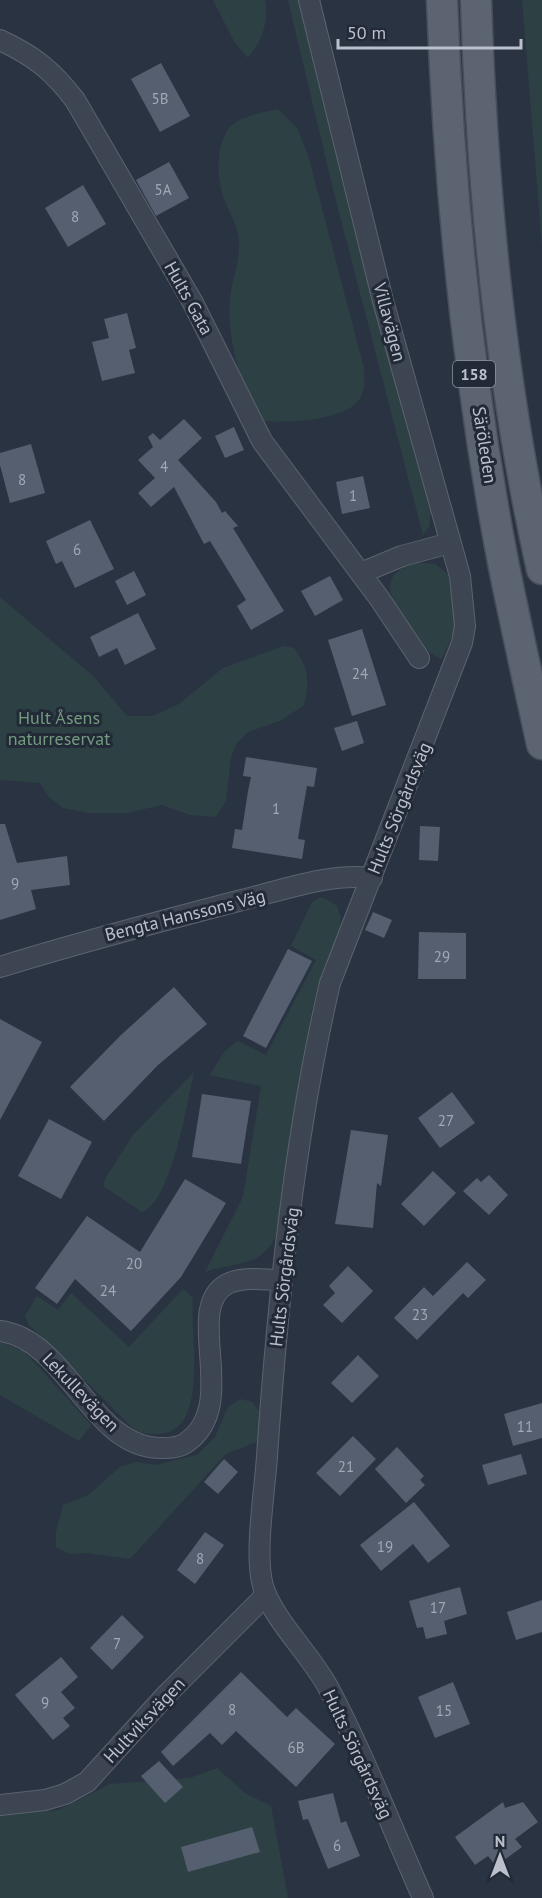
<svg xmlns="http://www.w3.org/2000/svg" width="542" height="1898" font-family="'PT Sans',sans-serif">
<rect width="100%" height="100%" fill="#2a3342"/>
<g fill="#2d4144">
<path d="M213 0H265C269 22 262 41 248 58L235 43Z"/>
<path d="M288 0H300L379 317 431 510 429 527 423 535 334 193Z"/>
<path d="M522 0H542V246Z"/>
<path d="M278 109 297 128 308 155 364 368C364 376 365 385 363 392 355 422 285 423 260 421 241 389 226 335 230 298 233 275 242 257 238 234 236 221 227 209 223 196 217 177 216 151 226 133 234 116 262 113 278 109Z"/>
<path d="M416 562 435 564 448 574 457 609V625L442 659C423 651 414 636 404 619 387 592 380 575 416 562Z"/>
<path d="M0 597 93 676 127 716H152L179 704 223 668 283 646 294 648C309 670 310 679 304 705L282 720 248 732 237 743 231 757 226 801 216 817 190 815 162 805 127 813H90L63 808 48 796 40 783 0 780Z"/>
<path d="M320 897 328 900 337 906 341 917 340 928 322 973 312 1011 276 1236C261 1268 234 1262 205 1272L243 1197 261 1086 210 1075 224 1052 238 1041 266 1055 316 960 291 946 312 902Z"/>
<path d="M194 1072C187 1102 172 1201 142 1212L103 1186 105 1179 133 1135Z"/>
<path d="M183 1289 193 1298C189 1341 216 1455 136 1431L28 1324 25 1316 37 1296 58 1310 71 1293 129 1347Z"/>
<path d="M0 1342 24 1351 91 1425 79 1441 0 1395Z"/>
<path d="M241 1399 252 1402 263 1416 261 1440 226 1454 130 1559 88 1553 70 1554 56 1547V1532L63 1505 87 1496 121 1466 137 1462 155 1465 197 1455 215 1437 228 1407Z"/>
<path d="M217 1768 245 1793 271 1806 288 1898H0V1816L59 1810 110 1784 190 1778Z"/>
</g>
<g fill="#555f6f">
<path d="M161 63 190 116 160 132 131 79Z"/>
<path d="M169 162 189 198 156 216 136 180Z"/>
<path d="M83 185 106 224 68 247 45 208Z"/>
<path d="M127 313 136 348 129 350 135 373 102 381 92 342 109 338 104 319Z"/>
<path d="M184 419 202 438 178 460 216 502 222 513 225 511 238 526 233 528 284 611 251 630 237 606 246 600 210 541 204 544 174 487 151 507 138 493 155 478 138 460 153 447 148 437 153 433 160 440Z"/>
<path d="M234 427 244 450 225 458 215 436Z"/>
<path d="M31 444 45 493 10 503 0 465V453Z"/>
<path d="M363 476 370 508 342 514 336 482Z"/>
<path d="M90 520 114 569 75 588 62 561 56 564 46 541Z"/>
<path d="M134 571 146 595 127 605 115 581Z"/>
<path d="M330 576 343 600 315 616 301 591Z"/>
<path d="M138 613 156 649 125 665 117 648 99 657 90 637Z"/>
<path d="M362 629 386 705 352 716 328 640Z"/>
<path d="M357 721 364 743 342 751 334 728Z"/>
<path d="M246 757 317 768 314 787 307 786 301 820 298 839 305 840 302 859 232 848 235 829 242 830 248 791 251 777 243 776Z"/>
<path d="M0 824H5L17 863 67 856 70 885 31 890 36 909 0 920Z"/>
<path d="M420 826 440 827 438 861 419 860Z"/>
<path d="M373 912 392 920 384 938 365 930Z"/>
<path d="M419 932 466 933V979H418Z"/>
<path d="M288 949 312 961 266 1048 243 1036Z"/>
<path d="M174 987 207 1024 158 1065 104 1121 70 1087 121 1035Z"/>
<path d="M0 1019 42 1042 0 1120Z"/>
<path d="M452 1092 475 1123 440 1148 418 1118Z"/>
<path d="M202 1094 251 1101 241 1164 192 1157Z"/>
<path d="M49 1119 92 1142 61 1199 18 1176Z"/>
<path d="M351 1130 388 1135 381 1186 377 1183 373 1228 335 1224Z"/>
<path d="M433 1171 456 1193 424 1226 401 1204Z"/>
<path d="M489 1175 508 1195 489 1215 463 1191 477 1178 481 1182Z"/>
<path d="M185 1179 226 1203 181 1277 131 1331 75 1279 57 1304 35 1288 87 1216 140 1252Z"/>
<path d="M467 1262 486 1280 468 1298 463 1293 417 1340 394 1318 424 1287 433 1296Z"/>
<path d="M348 1266 373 1291 342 1323 323 1305 335 1293 329 1286Z"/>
<path d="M358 1355 379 1376 352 1403 331 1383Z"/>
<path d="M542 1403V1438L513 1446 504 1414Z"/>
<path d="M353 1436 376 1459 340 1496 316 1473Z"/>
<path d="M397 1447 424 1476 420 1480 425 1485 406 1503 375 1469Z"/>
<path d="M521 1454 527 1474 488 1485 482 1465Z"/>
<path d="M224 1459 238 1472 218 1494 204 1482Z"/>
<path d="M414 1502 450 1546 428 1563 413 1544 381 1571 360 1545Z"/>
<path d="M205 1532 224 1545 195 1584 177 1570Z"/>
<path d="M460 1587 467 1614 444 1621 447 1634 426 1639 423 1627 417 1628 409 1601Z"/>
<path d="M542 1600V1632L516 1640 507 1612Z"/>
<path d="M122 1615 144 1637 112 1670 90 1648Z"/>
<path d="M61 1657 78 1677 61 1692 75 1708 63 1718 70 1726 53 1740 15 1695Z"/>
<path d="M241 1672 287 1717 296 1708 335 1744 296 1787 236 1731 222 1745 210 1733 173 1766 161 1752Z"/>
<path d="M453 1682 470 1724 435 1738 418 1697Z"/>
<path d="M159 1761 183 1787 165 1803 141 1776Z"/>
<path d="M333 1793 341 1823 346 1821 360 1856 328 1869 308 1819 303 1820 298 1801Z"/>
<path d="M503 1802 505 1808 523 1802 538 1822 515 1839 522 1847 496 1866 488 1856 475 1865 455 1837Z"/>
<path d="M252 1827 260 1852 188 1872 181 1847Z"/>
</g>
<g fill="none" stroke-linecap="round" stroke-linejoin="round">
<g stroke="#5c636f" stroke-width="22">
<g id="street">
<path d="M309 0 383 301 460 576 465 626 462 643 330 983C294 1138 278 1298 267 1456 265 1490 254 1554 263 1586 272 1618 311 1655 328 1687 364 1755 392 1828 423 1898"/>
<path d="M0 40C34 56 52 70 75 100L192 301 262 441 379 598 419 658"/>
<path d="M361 573 402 556 450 543"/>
<path d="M0 967C80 942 161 921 242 900 284 890 328 873 372 878"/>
<path d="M0 1331C68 1340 91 1448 161 1448 170 1448 180 1448 187 1442 241 1404 182 1309 227 1284 242 1276 265 1280 281 1280"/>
<path d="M0 1805 45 1800 65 1794 87 1782 166 1695 266 1595"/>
</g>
</g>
<g stroke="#484e5b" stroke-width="33">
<g id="primary">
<path d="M442 0C449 189 468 381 504 567 516 626 529 685 542 744"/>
<path d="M476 0C482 186 501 387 542 569"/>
</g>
</g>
<use href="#street" stroke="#3e4552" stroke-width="20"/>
<use href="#primary" stroke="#5c6472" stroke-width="30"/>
</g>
<g text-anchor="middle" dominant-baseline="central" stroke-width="6" stroke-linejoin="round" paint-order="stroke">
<g font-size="15" fill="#a2a8b5">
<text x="160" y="98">5B</text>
<text x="163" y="189">5A</text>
<text x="75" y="216">8</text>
<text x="164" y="466">4</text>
<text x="22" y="479">8</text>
<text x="353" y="495">1</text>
<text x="77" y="549">6</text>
<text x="360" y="673">24</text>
<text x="276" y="808">1</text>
<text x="15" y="883">9</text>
<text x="442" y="956">29</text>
<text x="446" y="1120">27</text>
<text x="134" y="1263">20</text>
<text x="108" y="1290">24</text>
<text x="420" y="1314">23</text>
<text x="525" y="1426">11</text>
<text x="346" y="1466">21</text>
<text x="385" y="1546">19</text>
<text x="200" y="1558">8</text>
<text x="438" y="1607">17</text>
<text x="117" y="1643">7</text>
<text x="45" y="1702">9</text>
<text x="232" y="1709">8</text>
<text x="444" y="1710">15</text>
<text x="296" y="1747">6B</text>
<text x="337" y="1845">6</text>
</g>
<rect fill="#232a37" stroke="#8d949f" stroke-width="1.5" x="453" y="361" width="42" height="26" rx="4.5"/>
<g font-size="16" font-weight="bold" fill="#bbc1cc">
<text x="474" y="374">158</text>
</g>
<g font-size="18" fill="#bbc1cc" stroke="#232a37">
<text transform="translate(189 298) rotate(61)">Hults Gata</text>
<text transform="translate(390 322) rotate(75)">Villavägen</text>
<text transform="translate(485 445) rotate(81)">Säröleden</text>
<text transform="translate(399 808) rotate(-68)">Hults Sörgårdsväg</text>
<text transform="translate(185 915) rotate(-14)">Bengta Hanssons Väg</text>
<text transform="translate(284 1277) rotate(-83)">Hults Sörgårdsväg</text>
<text transform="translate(81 1392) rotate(46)">Lekullevägen</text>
<text transform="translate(144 1720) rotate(-47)">Hultviksvägen</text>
<text transform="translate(358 1754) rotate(65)">Hults Sörgårdsväg</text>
</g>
<g font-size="18" fill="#749b7f" stroke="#232a37">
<text x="59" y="717">Hult Åsens<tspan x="59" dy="21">naturreservat</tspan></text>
</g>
</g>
<g transform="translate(500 1856)" stroke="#232a37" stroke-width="4.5" paint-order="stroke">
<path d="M0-4.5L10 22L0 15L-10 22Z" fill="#bbc1cc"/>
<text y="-9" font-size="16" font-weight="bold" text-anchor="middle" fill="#bbc1cc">N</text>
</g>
<path d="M338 39v9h183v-9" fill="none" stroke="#bbc1cc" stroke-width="3"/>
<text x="347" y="39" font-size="18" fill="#bbc1cc" stroke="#232a37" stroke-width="4.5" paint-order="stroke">50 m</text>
</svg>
